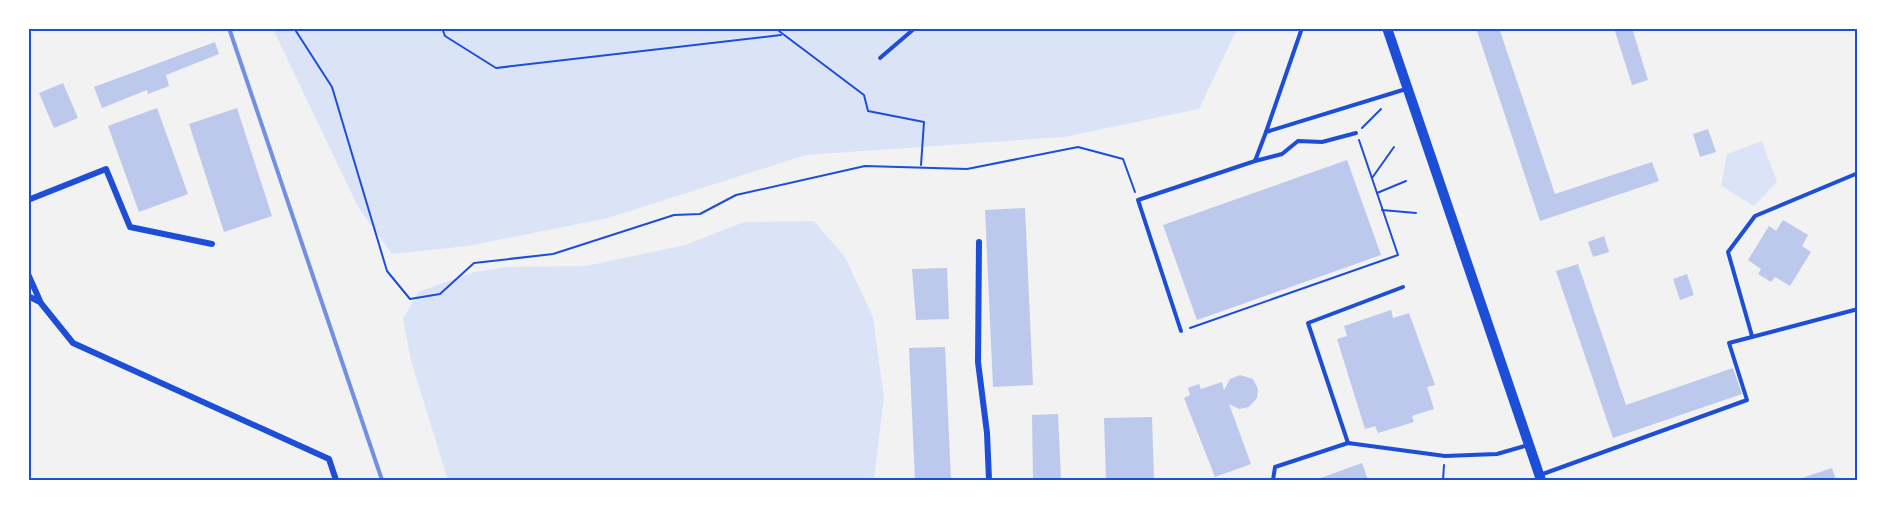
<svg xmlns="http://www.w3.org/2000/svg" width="1886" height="509" font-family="'Roboto Condensed',sans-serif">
<rect width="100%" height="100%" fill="#f2f2f2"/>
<g fill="#dbe4f7">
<path d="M273 29H1237L1199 109 1064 137 806 155 608 218 468 246 392 254 358 207Z"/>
<path d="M1762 141 1777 182 1754 206 1721 186 1727 154Z"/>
<path d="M814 221 845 257 873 317 884 398 874 480H448L411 361 403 319 418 292 474 272 508 267 586 266 685 245 744 222Z"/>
</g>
<g fill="#bdc9ec">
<path d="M1476 28H1499L1555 194 1652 162 1659 181 1540 221Z"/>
<path d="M1614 28H1632L1648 80 1632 85Z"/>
<path d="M215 42 219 54 166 75 169 86 148 94 147 90 102 108 94 87Z"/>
<path d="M63 83 78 118 54 128 39 93Z"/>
<path d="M157 108 188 194 139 212 108 126Z"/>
<path d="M237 108 272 216 224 232 189 124Z"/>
<path d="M1708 129 1716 152 1700 157 1693 134Z"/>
<path d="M1347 160 1381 255 1197 320 1163 225Z"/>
<path d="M1025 208 1033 385 993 387 985 210Z"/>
<path d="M1783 220 1808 235 1802 246 1811 252 1790 286 1775 277 1771 282 1758 274 1761 269 1748 260 1769 226 1776 231Z"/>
<path d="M1604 236 1609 252 1593 257 1588 242Z"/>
<path d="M1578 264 1626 405 1733 368 1742 394 1613 438 1556 271Z"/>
<path d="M947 268 949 319 916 320 912 269Z"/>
<path d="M1687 274 1694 295 1680 300 1673 279Z"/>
<path d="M1391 310 1393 318 1409 313 1435 385 1427 387 1434 409 1412 416 1414 422 1378 433 1375 426 1365 429 1337 339 1347 336 1344 326Z"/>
<path d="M945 347 951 480H915L909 348Z"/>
<path d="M1240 375 1253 379 1258 389 1257 398 1249 407 1239 409 1229 404 1251 464 1215 477 1184 398 1190 395 1188 388 1199 384 1201 389 1222 382 1224 390 1230 379Z"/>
<path d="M1058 414 1061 480H1033L1032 415Z"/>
<path d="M1152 417 1154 480H1106L1104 418Z"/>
<path d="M1362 463 1368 480H1315Z"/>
<path d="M1832 468 1836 480H1796Z"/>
</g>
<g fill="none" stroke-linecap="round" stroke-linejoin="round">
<g stroke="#1d4ed8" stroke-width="2">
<path d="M294 28 332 87 387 271 410 299 440 294 474 263 553 254 674 215 700 214 736 195 865 166 967 169 1078 147 1123 159 1135 192"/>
<path d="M442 28 445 36 496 68 781 35"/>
<path d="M775 28 864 95 868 111 924 122 921 165"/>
<path d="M1362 128 1381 109"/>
<path d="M1372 178 1394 147"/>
<path d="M1377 193 1406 181"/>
<path d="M1382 210 1416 213"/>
<path d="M1190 328 1398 255 1359 140"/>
<path d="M1443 480 1444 465"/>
</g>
<g stroke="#1d4ed8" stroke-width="4">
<path d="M1302 28 1266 132 1406 89"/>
<path d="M880 58 915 28"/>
<path d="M1255 161 1282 154 1298 141 1322 142 1356 133"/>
<path d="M1181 331 1138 200 1255 161 1266 132"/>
<path d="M1752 336 1728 252 1755 216 1858 173"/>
<path d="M1348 443 1308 323 1403 287"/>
<path d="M1540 475 1747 400 1729 343 1858 309"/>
<path d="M1273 480 1275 467 1348 443 1445 456 1497 454 1528 445"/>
</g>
<g stroke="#1d4ed8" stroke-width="6">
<path d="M28 200 106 169 130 227 212 244"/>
<path d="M979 242 978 362 987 433 989 480"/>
<path d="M28 274 40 301"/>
<path d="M28 296 40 302 73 343 329 459 336 480"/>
</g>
<path stroke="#1d4ed8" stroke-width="10" d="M1387 28 1541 480"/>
<path stroke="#7290e2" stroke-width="4" d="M229 28 382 480"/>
</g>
<rect width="1886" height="509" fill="none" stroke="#ffffff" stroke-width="60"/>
<rect x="30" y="30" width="1826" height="449" fill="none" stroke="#1d4ed8" stroke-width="2"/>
</svg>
